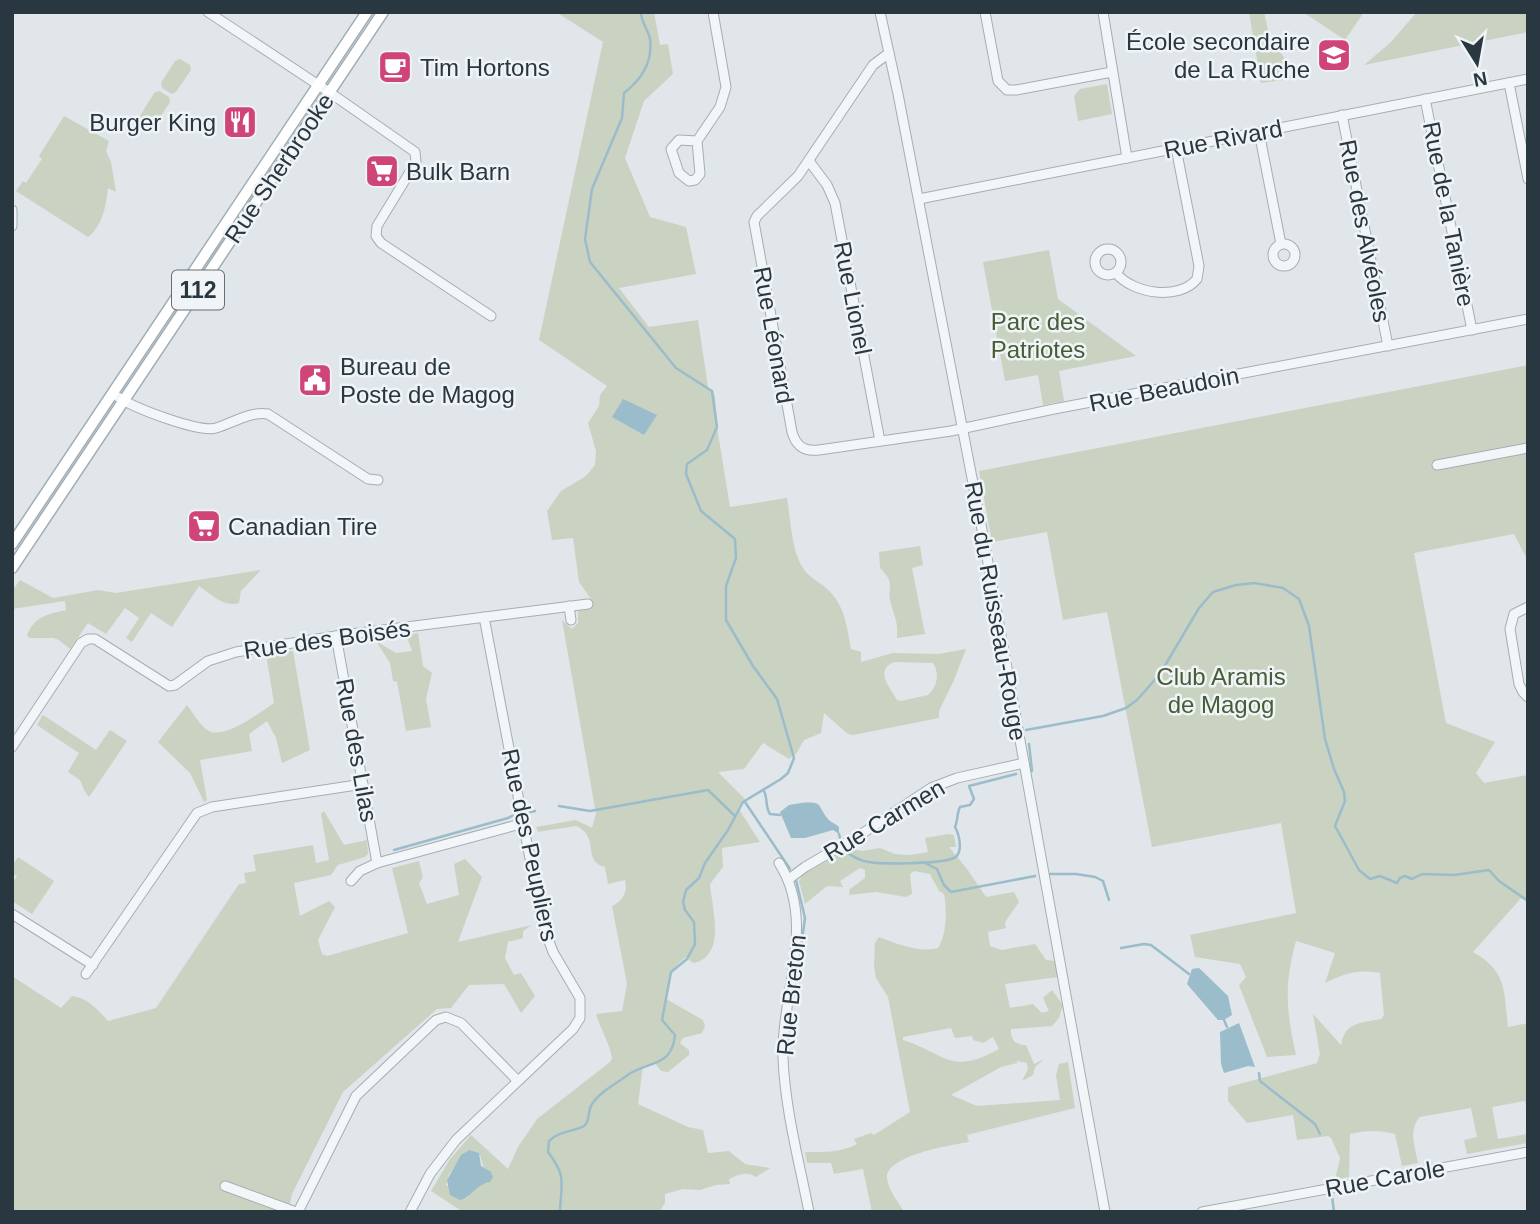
<svg xmlns="http://www.w3.org/2000/svg" width="1540" height="1224" font-family="Helvetica,sans-serif">
<rect width="100%" height="100%" fill="#e0e6e9"/>
<g fill="#cad3c1" fill-rule="evenodd">
<path d="M556 12H654L660 45 668 44 673 74 644 101 625 158 650 217 686 227 696 274 619 288 649 327 698 320 708 387 715 396 717 427 730 507 787 498C791 521 791 554 806 572 812 579 821 583 827 589 845 605 847 627 851 649L861 652V662L893 653 939 654 966 649 954 680 939 711V718L853 735 848 734 824 713 821 733 804 740 796 754 789 759 763 743 744 769 718 772 745 799 738 808 760 842 722 848 723 867 710 884C712 908 727 957 693 963L686 957C669 969 670 980 666 999L703 1020 705 1026 702 1033 683 1038 680 1043 689 1050V1055L668 1072 661 1071 655 1063 643 1066 638 1104 688 1127 703 1130 708 1153 729 1151 745 1164 770 1168 756 1177C746 1171 740 1174 729 1179L730 1184 716 1185 700 1190 683 1189 665 1194V1203L659 1212H463L431 1191 450 1159 471 1135 508 1169 518 1147 537 1119 610 1062 612 1058C609 1042 601 1030 596 1014L622 1011 627 984 612 906C623 901 628 892 625 880L608 884 605 867C581 861 601 837 576 826L538 832 536 827 576 820 592 828 596 814 562 620 572 629 578 623V611L591 608V599L579 582 573 538 552 540 547 511 561 491 586 476 595 465 596 451 588 423 599 406 600 395 607 386 539 340 603 42ZM894 662 933 663C940 674 937 687 928 695L901 701 897 700C890 687 874 671 894 662ZM466 1151 480 1155 488 1183 479 1185 467 1198 446 1185 449 1174Z"/>
<path d="M1249 12H1264L1270 40 1287 61 1290 79 1261 83Z"/>
<path d="M1303 12H1364L1345 40Z"/>
<path d="M1417 12H1528V32L1364 65 1391 42Z"/>
<path d="M180 59 190 65 191 70 176 92 172 94 162 88 161 83 175 61Z"/>
<path d="M1107 84 1112 114 1078 121 1074 96 1080 89Z"/>
<path d="M159 91 169 97 170 102 155 125 151 126 141 120 140 116 154 93Z"/>
<path d="M64 116 109 141 106 151 111 162 116 192 108 188C106 206 103 225 88 237L16 191 23 181 26 183 42 159 39 156Z"/>
<path d="M273 161 276 163 171 323 169 321 181 300Z"/>
<path d="M1049 250 1058 299 1136 356 1059 371 1064 401 1043 405 1038 375 1005 381 983 262Z"/>
<path d="M1528 365V561L1514 534 1414 553 1446 723 1495 742 1476 773 1484 783 1528 775V901L1522 897 1473 952C1507 971 1504 991 1508 1027L1528 1023V1115L1525 1101 1492 1107 1498 1139 1528 1134V1143L1467 1154 1464 1140 1477 1137 1471 1108 1420 1117C1408 1130 1415 1147 1418 1163L1402 1166 1395 1134C1379 1130 1367 1130 1350 1134L1349 1177 1335 1180 1340 1158 1331 1138 1328 1136 1297 1140 1293 1115 1247 1123 1228 1101V1087L1317 1063 1320 1054 1313 1014 1341 1045C1345 1022 1360 1023 1381 1019L1384 1015 1380 973C1358 969 1345 973 1325 983L1335 953 1296 941C1284 985 1286 1010 1296 1055L1267 1057 1239 985 1246 977 1240 964 1195 957 1190 935 1296 913 1281 823 1152 847 1107 612 1063 620 1047 532 992 542 979 471Z"/>
<path d="M920 546 923 565 912 568 925 634 897 638C898 621 895 619 891 604 886 586 897 585 880 568L879 552Z"/>
<path d="M261 570 241 591 239 603C224 608 211 594 199 586L172 627 151 613 132 642 126 638 139 618 125 608 106 634 88 623 70 649 59 640 53 638H29L27 635C35 616 48 614 66 610L65 601 12 609V591L20 580 53 598 98 590 116 593Z"/>
<path d="M418 633 423 666 432 673 426 699 431 727 406 731 397 682 393 681 390 663 376 641 396 653 412 651 406 635Z"/>
<path d="M293 651 310 750 282 763 276 738 267 721 249 734 252 751 200 760 207 800 204 802 190 773 158 742 187 705C193 713 201 727 209 731 225 739 258 714 271 705L274 703 266 654Z"/>
<path d="M43 715 96 750 110 730 127 741 89 797 85 792 80 780 68 772 79 753 37 725Z"/>
<path d="M324 811 344 845 367 840 368 854 365 857 338 865 331 875 294 883 300 916 329 901 335 907 318 940 322 954 327 956 408 933 392 868 419 861 423 877 419 883 427 904 459 895 454 864 465 859 482 877 458 942 532 925 523 931V938L508 942 505 958 514 975 521 973 535 996 521 1013 504 984 469 985 451 1008 437 1009 343 1092 292 1194 288 1212H12V976L61 1008 72 996C88 998 98 1010 108 1021L156 1008 239 884 246 883 244 873 256 871 253 855 313 845 316 863 329 860 321 814Z"/>
<path d="M949 834 954 835 956 847H949L967 869 986 897 1014 892 1019 902 1005 922 1006 928 988 932 990 946 1002 950 1035 944 1046 960 1055 961 1058 977 1005 984 1010 1008 1033 1004 1042 1013 1049 1011 1043 998 1052 990 1063 1005 1059 1018 1052 1026 1011 1029C1010 1040 1016 1045 1026 1045L1034 1064 1044 1059 1035 1067 1033 1075 1022 1081 1028 1069 1027 1063 1017 1061V1063L1001 1067 951 1095 977 1106 1060 1100 1056 1075 1059 1064 1068 1062 1075 1108 967 1135 969 1142C951 1145 888 1155 887 1177 887 1188 898 1202 904 1212H872L863 1169 834 1174 831 1163H807L805 1152C822 1152 841 1153 857 1144L854 1139 871 1133 874 1135 910 1112 888 997 876 978 874 966 875 943 879 937C897 944 920 953 938 948 947 935 947 908 944 894L939 891 930 874 914 871 910 874 912 894 906 897 876 892 849 895 850 889 865 878V870L860 868 840 881 843 887 827 886 805 904 799 881 802 875 850 848 862 851 880 848 895 854 910 855 928 852 925 838ZM951 1028 955 1038 972 1036 973 1040 983 1043 993 1037 999 1049C950 1076 947 1054 903 1040V1037Z"/>
<path d="M18 857 54 881 32 914 12 901V884L17 876 12 873V866Z"/>
</g>
<g fill="#9bbcca">
<path d="M623 399 657 415 644 435 612 417Z"/>
<path d="M801 803C825 801 816 806 829 820 832 823 836 824 839 827V834L833 830 805 838H791L780 812 789 805Z"/>
<path d="M1199 968 1228 996 1232 1015 1224 1020H1218L1187 984 1192 969Z"/>
<path d="M1239 1023 1255 1067 1248 1066 1224 1073 1221 1064 1220 1032Z"/>
<path d="M469 1150 479 1153 481 1166 491 1172 493 1177 490 1182C473 1186 473 1197 460 1200L450 1195 447 1180 461 1155Z"/>
</g>
<g fill="none" stroke-linecap="round" stroke-linejoin="round">
<g stroke="#9bbcca" stroke-width="2.5">
<path d="M1026 730 1103 716 1126 708 1137 700 1160 674 1199 608 1213 592 1236 585 1254 583 1283 588 1299 599 1309 626 1325 739 1334 769 1344 792 1345 801 1335 826 1359 870 1370 879 1380 876 1397 883 1400 878 1405 876 1412 879 1422 874 1454 875 1489 870 1499 881 1528 901"/>
<path d="M1029 744 1032 771"/>
<path d="M764 791C768 799 765 807 770 814L780 815"/>
<path d="M745 802 790 869"/>
<path d="M559 806 590 811 708 790 735 816"/>
<path d="M530 812 535 811"/>
<path d="M839 834 840 838"/>
<path d="M394 850 508 818 514 815"/>
<path d="M845 850C850 855 857 859 864 861 877 865 941 864 954 858 964 853 959 834 955 827 958 820 957 812 960 807L970 805 974 799 969 786 1016 774"/>
<path d="M923 862 937 869 944 885 951 892 1035 876"/>
<path d="M1050 874H1076L1095 877 1103 881 1109 900"/>
<path d="M796 880 805 918 799 962"/>
<path d="M1121 948 1144 944 1151 945 1189 974"/>
<path d="M1224 1020 1227 1027"/>
<path d="M1259 1073 1260 1081 1315 1124 1320 1134"/>
<path d="M1332 1196 1334 1212"/>
<path d="M560 1212C561 1182 567 1177 548 1152L549 1141C561 1130 573 1132 584 1126 590 1122 588 1111 591 1106 597 1094 614 1085 625 1077 646 1060 672 1069 675 1035L662 1020 671 972 687 959 695 944 694 922 685 910 683 902 686 890 699 878 705 863 728 830 743 802 781 779 788 773 794 758 777 699 753 666 726 620V586L736 558 735 539 701 511 686 474 687 464 707 450 717 427 712 391 676 368 590 262 585 239 592 189 622 118 624 93C641 80 653 63 650 39 648 29 641 23 641 12"/>
</g>
<g stroke="#a5aeb3" stroke-width="11">
<g id="minor">
<path d="M208 12 329 92 415 152 416 162 377 226 376 236 381 243 491 316"/>
<path d="M880 12 898 94 983 535 1105 1212"/>
<path d="M985 12 998 81 1007 90H1016L1112 72"/>
<path d="M1103 12 1127 158"/>
<path d="M889 53 873 65 798 176 757 216 754 222 792 432C796 446 804 452 819 450L951 431 1054 409 1528 319"/>
<path d="M1509 83 1528 179"/>
<path d="M1425 99 1472 330"/>
<path d="M1342 115 1388 346"/>
<path d="M1259 132 1281 244"/>
<path d="M697 141 679 140 671 149 679 173 689 181 695 180 700 174 697 141 720 107 726 87 713 12"/>
<path d="M809 161 827 185 835 203 880 441"/>
<path d="M919 199 1528 79"/>
<path d="M12 210V226"/>
<circle cx="1284" cy="255" r="11"/>
<circle cx="1108" cy="262" r="13"/>
<path d="M1116 273C1133 294 1179 301 1197 279L1199 266 1176 148"/>
<path d="M118 397C134 408 199 433 216 428 233 423 250 411 268 414L368 479 378 480"/>
<path d="M1437 465 1528 448"/>
<path d="M569 606 571 620"/>
<path d="M1528 607 1514 614 1510 629 1519 684 1523 692 1528 697"/>
<path d="M336 636 377 863"/>
<path d="M12 747 81 643 88 639H95L169 686 175 685 208 661 236 652 336 636 588 604"/>
<path d="M779 863C817 922 781 993 783 1058 785 1109 799 1161 809 1212"/>
<path d="M789 879 805 867 860 835 931 788 957 778 1024 763"/>
<path d="M351 881 360 871 377 863 524 823"/>
<path d="M12 914 93 965"/>
<path d="M86 974 197 813 212 807 363 784"/>
<path d="M225 1186 296 1212"/>
<path d="M298 1212 356 1096 436 1020 446 1017 461 1023 517 1080"/>
<path d="M410 1212 430 1174 456 1140 573 1029 580 1018V998L553 952 542 922 484 617"/>
<path d="M1202 1212 1528 1152"/>
</g>
</g>
<g stroke="#a0adb5" stroke-width="13">
<g id="major">
<path d="M12 544 367 12"/>
<path d="M12 568 383 12"/>
</g>
</g>
<use href="#minor" stroke="#f3f6f8" stroke-width="9"/>
<use href="#major" stroke="#fff" stroke-width="10"/>
</g>
<defs>
<g id="school-square" transform="scale(1.75)"><rect x="-9" y="-9" width="18" height="18" rx="4" fill="#cf4577" stroke="#f0f4f7"/><path d="M0-5L7-2L0 1L-7-2ZM-4 1L0 2.5L4 1V4Q0 6-4 4Z" fill="#fff"/></g>
<g id="cafe-square" transform="scale(1.75)"><rect x="-9" y="-9" width="18" height="18" rx="4" fill="#cf4577" stroke="#f0f4f7"/><path d="M-5.5-4.5H6V0H3Q3 3.5 0 3.5H-2.5Q-5.5 3.5-5.5 0ZM3-3.2v2h1.7v-2ZM-6 4.5H4V6H-6Z" fill="#fff"/></g>
<g id="restaurant-square" transform="scale(1.75)"><rect x="-9" y="-9" width="18" height="18" rx="4" fill="#cf4577" stroke="#f0f4f7"/><path d="M-5-6h1v4h1v-4h1v4h1v-4h1v5L-1.5 .5V6h-2V.5L-5-1ZM5-6V6H3V1.5H1.5Q1.5-4 5-6Z" fill="#fff"/></g>
<g id="supermarket-square" transform="scale(1.75)"><rect x="-9" y="-9" width="18" height="18" rx="4" fill="#cf4577" stroke="#f0f4f7"/><path d="M-6-5.5h2.5l.6 2H6L4.5 2H-2.5L-4.4-4H-6ZM-1.5 3.2a1.3 1.3 0 1 0 .1 0ZM3 3.2a1.3 1.3 0 1 0 .1 0Z" fill="#fff"/></g>
<g id="civic-square" transform="scale(1.75)"><rect x="-9" y="-9" width="18" height="18" rx="4" fill="#cf4577" stroke="#f0f4f7"/><path d="M-.6-6.5H3V-4.5H.6V-3L4-1V1h2V6H-6V1h2V-1L-.6-3ZM-1.2 2.5V6h2.4V2.5Z" fill="#fff"/></g>
</defs>
<g fill-rule="evenodd">
<use href="#school-square" x="1334" y="55"/>
<use href="#cafe-square" x="395" y="67"/>
<use href="#restaurant-square" x="240" y="122"/>
<use href="#supermarket-square" x="382" y="171"/>
<use href="#civic-square" x="315" y="380"/>
<use href="#supermarket-square" x="204" y="526"/>
</g>
<g text-anchor="middle" dominant-baseline="central" stroke-width="5" stroke-linejoin="round" paint-order="stroke">
<rect fill="#f0f4f7" stroke="#657078" stroke-width="2" x="172" y="270.5" width="52" height="39" rx="5"/>
<g font-size="23" font-weight="bold" fill="#293741">
<text x="198" y="290">112</text>
</g>
<g font-size="24" fill="#293741" stroke="#f0f4f7" text-anchor="start">
<text x="1310" y="41" text-anchor="end">École secondaire<tspan x="1310" dy="28">de La Ruche</tspan></text>
<text x="420" y="67">Tim Hortons</text>
<text x="216" y="122" text-anchor="end">Burger King</text>
<text x="406" y="171">Bulk Barn</text>
<text x="340" y="366">Bureau de<tspan x="340" dy="28">Poste de Magog</tspan></text>
<text x="228" y="526">Canadian Tire</text>
</g>
<g font-size="24" fill="#293741" stroke="#f0f4f7">
<text transform="translate(1223 139) rotate(-11)">Rue Rivard</text>
<text transform="translate(279 168) rotate(-56)">Rue Sherbrooke</text>
<text transform="translate(1449 214) rotate(79)">Rue de la Tanière</text>
<text transform="translate(1365 231) rotate(79)">Rue des Alvéoles</text>
<text transform="translate(853 298) rotate(79)">Rue Lionel</text>
<text transform="translate(774 335) rotate(80)">Rue Léonard</text>
<text transform="translate(1164 389) rotate(-11)">Rue Beaudoin</text>
<text transform="translate(996 611) rotate(80)">Rue du Ruisseau-Rouge</text>
<text transform="translate(327 639) rotate(-8)">Rue des Boisés</text>
<text transform="translate(357 750) rotate(80)">Rue des Lilas</text>
<text transform="translate(884 820) rotate(-31)">Rue Carmen</text>
<text transform="translate(530 845) rotate(78)">Rue des Peupliers</text>
<text transform="translate(791 995) rotate(-84)">Rue Breton</text>
<text transform="translate(1385 1178) rotate(-10)">Rue Carole</text>
</g>
<g font-size="24" fill="#465d36" stroke="#f0f4f7">
<text x="1038" y="321">Parc des<tspan x="1038" dy="28">Patriotes</tspan></text>
<text x="1221" y="676">Club Aramis<tspan x="1221" dy="28">de Magog</tspan></text>
</g>
</g>
<rect width="1540" height="1224" fill="none" stroke="#293741" stroke-width="28"/>
<g transform="translate(1477 63) rotate(169)" stroke="#f0f4f7" stroke-width="5" paint-order="stroke">
<path d="M0-5L12 26L0 18L-12 26Z" fill="#293741"/>
<text y="-10" font-size="19" font-weight="bold" text-anchor="middle" fill="#293741">N</text>
</g>
</svg>
